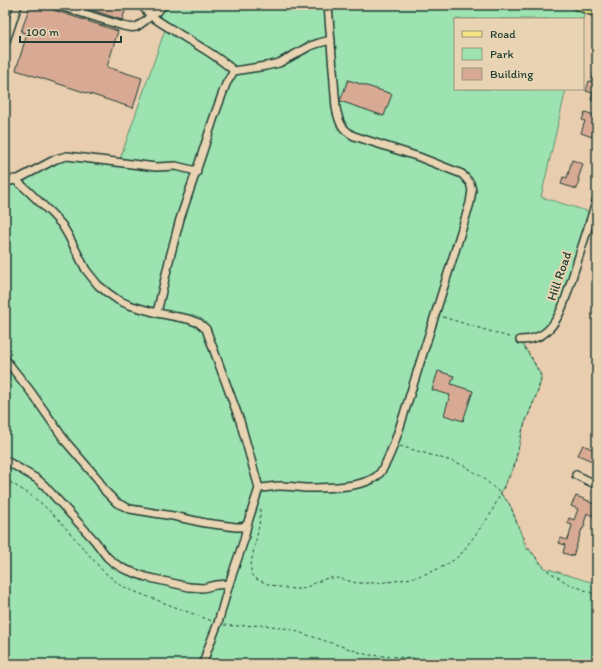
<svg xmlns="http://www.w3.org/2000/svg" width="602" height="669" font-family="Itim,sans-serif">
<rect width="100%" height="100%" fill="#e8cdae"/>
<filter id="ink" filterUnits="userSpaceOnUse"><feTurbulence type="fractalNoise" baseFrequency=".025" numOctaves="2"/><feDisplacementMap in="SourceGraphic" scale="8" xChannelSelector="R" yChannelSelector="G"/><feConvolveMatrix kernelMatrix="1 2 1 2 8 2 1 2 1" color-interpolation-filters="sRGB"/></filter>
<g filter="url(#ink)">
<path fill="#9ce3b1" stroke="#5e9072" d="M164 5H587L583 19H455V89H566L541 197 593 213 565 298 548 329 520 340 540 373 541 376V381L538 391 523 428 514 467 500 493 508 502 511 507 527 550 529 549 545 568 597 584V664H5V183L56 159 119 162 166 27 150 16Z"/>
<g fill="#d8aa94" stroke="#1f3d34">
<path d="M30 5H38L118 31 107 67 142 78 133 108 16 70 27 34 21 32Z"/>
<path d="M80 5H127L122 20 80 6Z"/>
<path d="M595 70H597V102L591 100 593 93 586 91 589 81 592 82Z"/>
<path d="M348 80 392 94 384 116 340 101Z"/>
<path d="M585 112 597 116V122L592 137 581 133 585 121 582 120Z"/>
<path d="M572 160 583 164 578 179H579L577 189 561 184 563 177 567 178Z"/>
<path d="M438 371 454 376 451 384 473 391 463 421 444 415 450 395 432 390Z"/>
<path d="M583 445 597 451V463L578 455Z"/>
<path d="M576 496 589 501V502L597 505 592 516 587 513 584 523 585 524 583 529H582L573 556 563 553 565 545 559 543 561 538 567 540 568 537H569L572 525 567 523 569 518 574 520 578 509 571 506Z"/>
</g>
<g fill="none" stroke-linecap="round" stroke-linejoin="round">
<g stroke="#1f3d34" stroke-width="10">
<g id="minor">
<path d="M57 5 123 26C127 27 132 28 136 27 139 26 160 9 164 5"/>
<path d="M142 5C151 19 166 25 179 34 197 45 218 56 234 71"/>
<path d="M5 44 18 5"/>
<path d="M14 179 25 188 52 214 62 225 68 235 86 270 98 285 108 293 118 300 129 305 157 313 188 319 199 323 206 329 213 348 240 421 259 488 247 525 244 540 229 584 218 623 207 651 203 664"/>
<path d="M5 183 20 178 56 159 67 156 156 167 176 166 192 170 197 172"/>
<path d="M157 313 169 261 180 219 201 157 215 114 226 84 234 71 266 66 279 63 310 46 319 43 331 40"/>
<path d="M520 340C531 340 540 338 548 330 562 316 567 293 573 275 581 249 589 224 597 199"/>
<path d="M5 359 31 392 66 442 97 478 105 491 117 503 130 509 173 516 205 523 236 527H241L247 525"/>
<path d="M5 460 37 479 44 485 95 541 107 557 114 563 124 569 146 577 189 587 203 588 216 585 229 584"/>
<path d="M576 475 597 485"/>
<path d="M259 488C266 488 273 486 280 486 288 486 297 487 305 488 324 488 362 488 377 476 388 467 399 429 404 414L470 203 472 190 470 183 462 174 419 157 354 136C341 129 339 122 336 108L328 5"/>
</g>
</g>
<g stroke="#1f3d34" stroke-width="12">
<path id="major" d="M577 5 597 12"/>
</g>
<g stroke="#1f3d34" stroke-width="1" stroke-dasharray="3 3" stroke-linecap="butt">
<path d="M443 317 512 338"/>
<path d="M400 446 455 462 465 466 482 477 500 493 508 502 511 507 516 521 529 549 545 569 567 583 597 595"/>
<path d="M5 479 29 494 42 504 58 519 103 571 120 585 133 591 212 621"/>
<path d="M260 509C260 516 260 523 258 530 257 539 248 567 252 575 258 584 290 590 301 589 308 588 313 583 320 581 323 579 328 578 332 578 341 577 349 582 358 583 392 584 436 577 461 554L490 515 514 467 523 428 538 391 541 376 532 358 525 348"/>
<path d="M224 625 236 626 265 625 289 629 368 655 441 660 481 664"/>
</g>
<use href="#minor" stroke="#e8d4b2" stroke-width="7"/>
<use href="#major" stroke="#f4e382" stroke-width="9"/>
</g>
</g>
<g text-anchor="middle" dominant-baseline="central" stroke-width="4" stroke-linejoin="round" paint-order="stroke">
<g font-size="13" fill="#1f3d34" stroke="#e8d4b2">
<text transform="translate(559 276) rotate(-71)">Hill Road</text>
</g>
</g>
<rect width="602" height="669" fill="none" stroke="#e8d4b2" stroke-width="20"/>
<rect x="10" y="10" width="582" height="649" fill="none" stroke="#1f3d34" stroke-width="1.5" filter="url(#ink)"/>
<rect x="454" y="18" width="130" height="72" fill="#e8d4b2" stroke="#989880"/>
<rect x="462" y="31" width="20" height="6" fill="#f4e382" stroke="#989880"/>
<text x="490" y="38" font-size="12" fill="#1f3d34">Road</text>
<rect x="462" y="48" width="20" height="12" fill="#9ce3b1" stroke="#989880"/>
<text x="490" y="58" font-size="12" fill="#1f3d34">Park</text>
<rect x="462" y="68" width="20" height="12" fill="#d8aa94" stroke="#989880"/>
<text x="490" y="78" font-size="12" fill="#1f3d34">Building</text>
<path d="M20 36v6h101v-6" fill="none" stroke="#1f3d34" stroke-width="2"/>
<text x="26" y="36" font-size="12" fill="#1f3d34" stroke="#e8d4b2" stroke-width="3" paint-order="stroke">100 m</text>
</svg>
